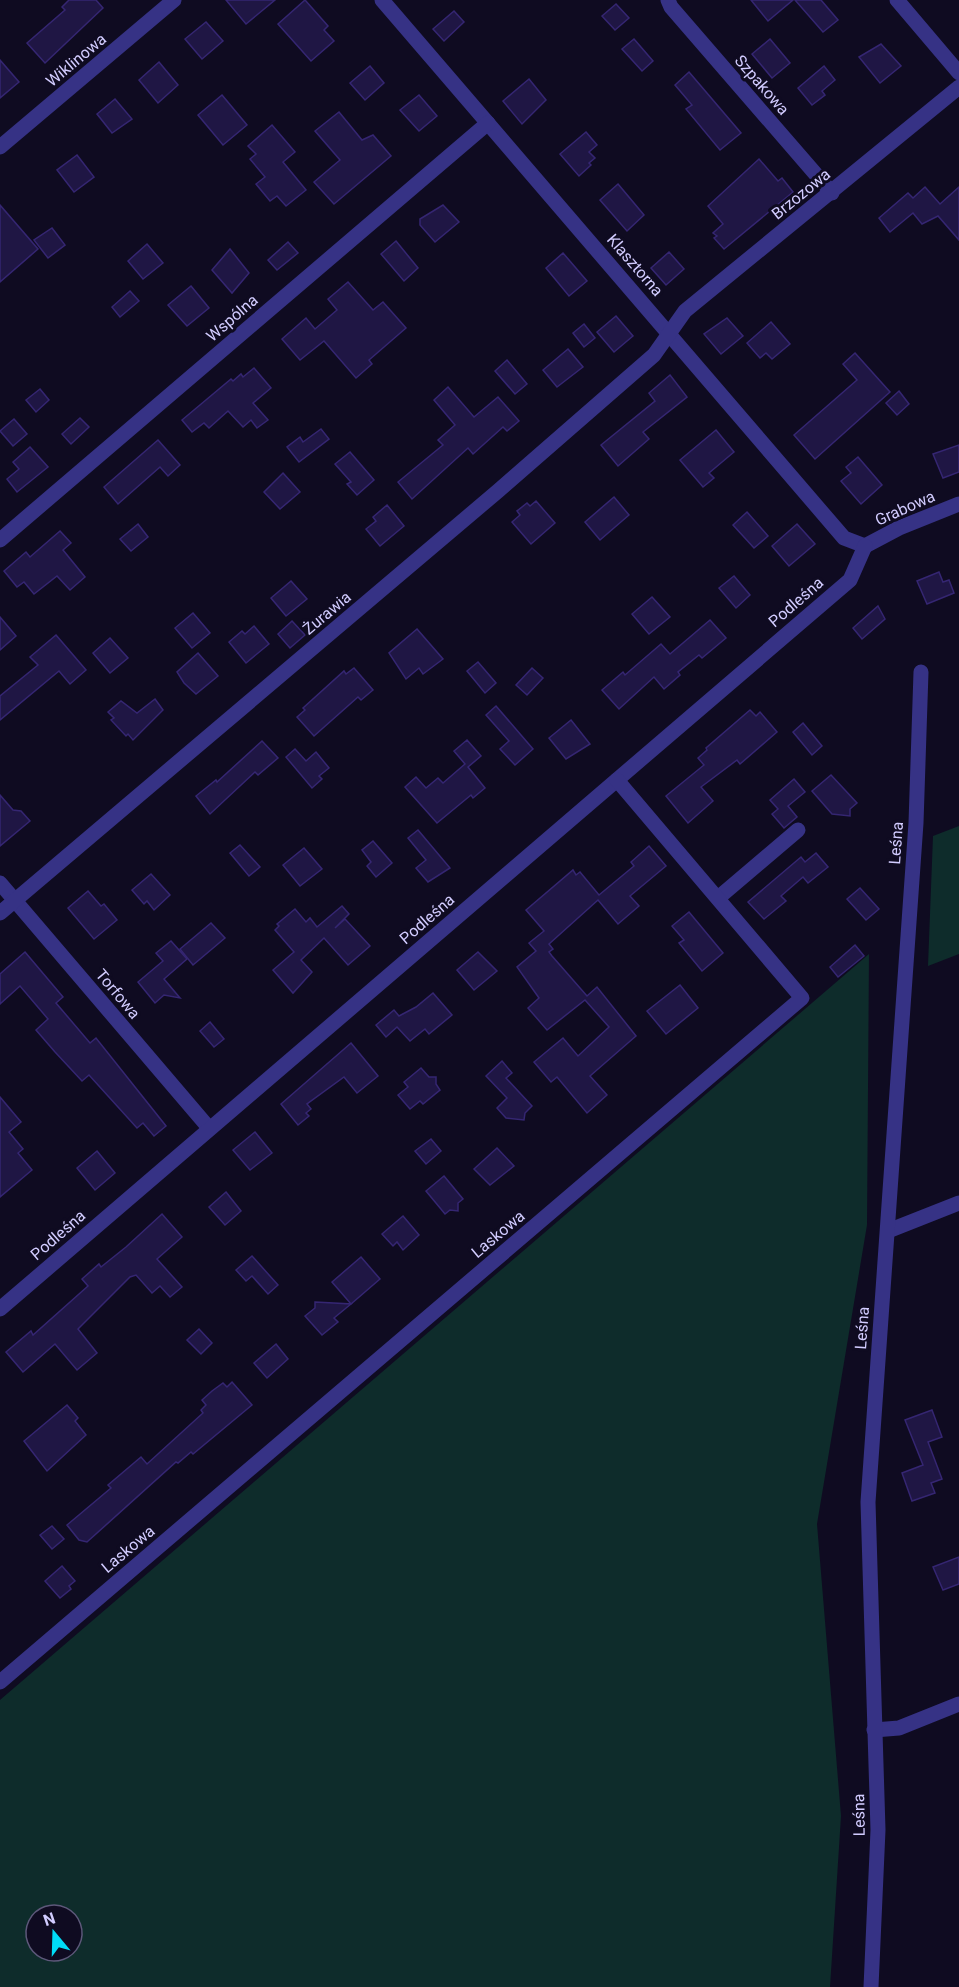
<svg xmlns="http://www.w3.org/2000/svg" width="959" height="1987" font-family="Roboto,sans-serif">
<rect width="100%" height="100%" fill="#0f0b21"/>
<g fill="#0e2c2b" fill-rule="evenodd">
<path d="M959 826V954L928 966 933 836Z"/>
<path d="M869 954 867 1225 817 1524 841 1816 830 1987H0V1700ZM36 1915H72V1951H36Z"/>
</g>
<g fill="#1f1644" stroke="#352672" stroke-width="1.5">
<path d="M69 0H96L103 8 45 63 27 43 65 10 62 7Z"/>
<path d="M226 0H275L246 24Z"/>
<path d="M305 0 328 26 324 30 334 41 311 61 278 24Z"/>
<path d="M751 0H793L768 21Z"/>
<path d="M795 0H821L838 20 823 32Z"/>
<path d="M616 4 629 18 615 30 602 16Z"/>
<path d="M454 11 464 22 444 41 433 29Z"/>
<path d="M206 22 223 41 202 59 185 39Z"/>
<path d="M634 39 653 61 642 71 622 49Z"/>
<path d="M770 39 790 63 772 78 752 54Z"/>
<path d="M881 44 901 66 880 83 859 57Z"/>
<path d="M0 60 19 82 0 98Z"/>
<path d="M159 62 178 85 158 103 139 80Z"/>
<path d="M370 66 384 83 365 100 350 83Z"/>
<path d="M824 66 835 80 822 91 825 95 812 105 798 88Z"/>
<path d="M689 72 741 133 720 150 686 109 692 105 675 85Z"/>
<path d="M529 79 546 100 522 124 503 101Z"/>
<path d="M222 95 247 125 223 145 198 115Z"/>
<path d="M419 95 437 116 419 131 400 110Z"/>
<path d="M115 99 132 119 112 133 97 114Z"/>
<path d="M339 112 362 140 373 135 391 156 334 204 314 182 340 160 315 131Z"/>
<path d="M272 125 295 152 283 162 306 190 286 206 277 196 270 201 256 184 265 177 250 159 256 154 248 146Z"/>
<path d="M586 132 597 145 589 152 595 158 589 163 591 165 579 176 560 154Z"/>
<path d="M77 155 94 177 74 192 57 170Z"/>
<path d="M759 159 778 181 782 178 793 192 724 249 714 238 717 236 713 233 723 224 708 206Z"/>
<path d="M618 184 644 215 627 231 600 200Z"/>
<path d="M925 187 940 204 959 187V240L938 216 922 224 913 213 890 232 879 218 908 193 913 198Z"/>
<path d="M0 205 38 249 0 282Z"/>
<path d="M443 205 459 222 435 242 420 225V219Z"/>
<path d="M52 228 65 245 48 258 34 240Z"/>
<path d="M396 241 418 268 404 281 381 254Z"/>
<path d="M288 242 298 253 277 270 268 260Z"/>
<path d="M147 244 163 263 143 279 128 261Z"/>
<path d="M230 249 249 273 232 293 212 270Z"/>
<path d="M669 252 684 269 666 285 651 268Z"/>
<path d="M563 253 587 281 569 296 546 268Z"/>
<path d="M348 282 373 310 383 302 406 328 369 360 372 364 356 378 324 341 300 360 282 339 306 318 315 329 337 310 328 299Z"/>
<path d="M191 286 209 308 187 326 168 305Z"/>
<path d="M130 291 139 301 120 317 112 307Z"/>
<path d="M616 316 633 336 614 352 597 332Z"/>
<path d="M727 318 743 336 721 354 704 334Z"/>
<path d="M771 322 790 344 772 359 766 353 760 358 747 343Z"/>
<path d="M584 324 595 338 584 347 573 333Z"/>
<path d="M568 349 583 367 557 387 543 370Z"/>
<path d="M855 353 890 392 815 459 794 435 857 380 843 364Z"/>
<path d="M507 360 527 384 515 394 495 371Z"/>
<path d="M254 368 271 388 253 403 268 420 257 428 251 420 243 427 228 411 209 428 204 423 192 432 182 420 231 379 233 381 241 374 243 377Z"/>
<path d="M670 375 687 397 643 432 649 439 618 466 601 445 655 401 649 393Z"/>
<path d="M448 387 474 417 498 397 519 421 507 431 503 427 473 454 468 448 412 499 398 482 443 445 438 440 455 425 434 400Z"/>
<path d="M40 389 49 400 36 412 26 400Z"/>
<path d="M899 391 909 404 897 415 886 403Z"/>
<path d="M80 418 89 427 71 444 62 434Z"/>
<path d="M14 419 27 434 13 446 0 431Z"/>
<path d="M321 429 329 439 299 462 287 447 300 437 303 442Z"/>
<path d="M716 430 734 452 709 473 714 478 703 487 680 460Z"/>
<path d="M158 440 180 465 168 476 160 467 118 504 104 487Z"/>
<path d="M959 445V472L943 478 933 454Z"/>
<path d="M30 447 48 467 17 492 7 479 19 469 13 462Z"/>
<path d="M350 452 374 480 357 495 347 484 351 482 335 464Z"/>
<path d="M858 457 882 485 861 504 841 481 851 473 846 467Z"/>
<path d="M283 473 300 492 280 509 264 492Z"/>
<path d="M614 497 629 515 600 540 585 522Z"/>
<path d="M536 501 555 523 531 544 512 522 520 515 517 511 527 503 530 506Z"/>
<path d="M387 505 404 526 380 546 366 529 376 521 373 517Z"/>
<path d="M747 512 768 536 754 548 733 525Z"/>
<path d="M138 524 148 537 131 551 120 539Z"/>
<path d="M797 524 815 544 789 566 772 546Z"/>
<path d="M60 531 71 543 63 550 85 577 70 590 57 576 34 594 24 582 17 587 4 571 26 552 30 557Z"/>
<path d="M939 572 943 582 949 580 954 593 927 604 917 581Z"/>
<path d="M734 576 750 595 736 608 719 588Z"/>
<path d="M291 581 307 599 286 616 271 598Z"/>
<path d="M652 597 670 617 649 634 632 614Z"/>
<path d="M878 606 885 619 862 639 853 628Z"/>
<path d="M193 613 210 633 192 648 175 628Z"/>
<path d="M0 617 16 636 0 650Z"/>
<path d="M710 620 726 638 702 658 699 655 678 672 680 675 664 689 654 677 619 709 602 690 623 672 625 675 661 644 670 654Z"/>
<path d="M292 621 305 635 290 648 278 634Z"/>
<path d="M254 626 269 644 246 663 229 642 242 631 245 634Z"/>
<path d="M417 629 443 659 423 674 419 668 406 679 389 653Z"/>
<path d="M56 635 86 670 70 684 59 671 0 720V696L38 665 30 657Z"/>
<path d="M110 638 128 658 110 673 93 653Z"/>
<path d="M198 653 218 676 196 694 184 683 177 672Z"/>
<path d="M478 662 496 683 485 693 467 671Z"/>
<path d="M354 668 373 690 361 700 358 697 314 736 297 717 305 710 303 708 344 671 346 674Z"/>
<path d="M532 668 543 678 527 695 516 685Z"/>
<path d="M155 699 163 710 133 740 128 734 126 736 111 720 114 718 108 712 121 701 137 713Z"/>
<path d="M496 706 533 749 515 765 500 749 509 741 486 715Z"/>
<path d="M750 710 756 716 760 712 777 732 740 764 737 760 701 787 713 801 688 823 666 796 704 765 698 758 707 750 706 748Z"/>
<path d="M571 720 590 744 566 759 549 738Z"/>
<path d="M803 723 822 746 812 755 793 732Z"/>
<path d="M467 740 481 756 468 767 485 788 473 798 471 795 437 823 405 787 416 777 426 788 438 778 443 783 465 764 454 751Z"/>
<path d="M262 741 278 758 258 775 255 772 210 814 196 796 216 780 217 782Z"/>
<path d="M295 749 306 761 316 752 329 768 319 776 322 779 312 788 286 757Z"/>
<path d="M831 775 857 803 850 809V816L832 814 812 791Z"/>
<path d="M794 779 805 792 788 806 797 817 784 828 772 814 778 809 770 800Z"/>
<path d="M0 795 13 810 21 811 30 821 0 846Z"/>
<path d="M418 830 450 868 428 882 416 868 426 860 408 838Z"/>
<path d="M373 841 392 863 376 877 367 866 371 862 362 850Z"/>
<path d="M240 845 260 867 249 876 230 853Z"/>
<path d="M649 846 666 866 630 896 639 906 618 924 598 900 549 944 553 949 549 952 552 956 587 996 597 987 636 1036 590 1076 607 1095 587 1113 557 1077 551 1082 534 1062 563 1038 578 1056 609 1027 585 1000 547 1030 528 1008 539 998 517 967 536 951 529 943 544 931 526 910 573 870 576 875 580 872 599 895 634 866 631 862Z"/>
<path d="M304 848 322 869 300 886 283 865Z"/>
<path d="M816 853 828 867 808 883 803 877 781 896 786 901 764 919 748 902 801 857 805 862Z"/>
<path d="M151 874 170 895 154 910 147 901 144 904 132 890Z"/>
<path d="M860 888 879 909 866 920 847 899Z"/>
<path d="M88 891 101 906 104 904 117 920 94 939 68 908Z"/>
<path d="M342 906 349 914 335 928 345 919 370 946 348 965 324 938 301 960 312 972 293 993 273 970 294 952 275 930 279 926 277 924 295 909 306 922 310 918 317 927Z"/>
<path d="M689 912 723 953 702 971 679 943 684 940 672 926Z"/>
<path d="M211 923 225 938 193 965 180 949Z"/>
<path d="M171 941 187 959 164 979 180 998 164 995 155 1003 138 982 163 961 156 953Z"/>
<path d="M855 945 864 956 838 977 830 967Z"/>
<path d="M25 952 63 997 56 1003 90 1043 96 1038 166 1126 154 1136 143 1123 137 1128 89 1075 82 1081 55 1052 36 1030 48 1019 20 986 0 1004V974Z"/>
<path d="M478 952 497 971 474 990 457 970Z"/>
<path d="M680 985 698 1008 666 1034 647 1011Z"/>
<path d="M433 993 452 1015 429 1034 425 1029 410 1041 397 1027 386 1037 376 1025 394 1010 399 1016 416 1007Z"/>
<path d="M210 1022 224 1039 214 1047 200 1031Z"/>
<path d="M351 1043 378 1076 357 1093 344 1077 307 1104 311 1109 306 1113 309 1116 298 1125 281 1104Z"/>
<path d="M502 1061 512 1073 506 1078 532 1106 525 1113 524 1120 506 1118 497 1108 507 1098 486 1076Z"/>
<path d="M421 1068 429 1077H436V1084L440 1090 423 1104 420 1101 410 1109 398 1095 408 1087 404 1082Z"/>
<path d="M0 1097 21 1122 9 1132 23 1149 18 1153 32 1170 0 1197Z"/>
<path d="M255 1132 272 1153 250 1170 233 1150Z"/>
<path d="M431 1139 441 1151 426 1164 415 1151Z"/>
<path d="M497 1148 514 1166 490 1185 474 1169Z"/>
<path d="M97 1151 115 1173 95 1190 77 1168Z"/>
<path d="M444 1176 463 1199 458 1203V1211L450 1210 445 1214 426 1191Z"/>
<path d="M226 1192 241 1211 225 1225 209 1207Z"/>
<path d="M162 1214 182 1237 157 1259 182 1287 170 1297 160 1286 152 1293 136 1275 130 1277 78 1329 97 1353 77 1370 55 1344 23 1372 6 1352 31 1331 33 1335 88 1286 82 1279 99 1264 101 1267 126 1247Z"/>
<path d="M403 1216 419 1235 403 1250 397 1242 393 1246 382 1234Z"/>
<path d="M252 1256 278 1285 268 1294 252 1276 246 1281 236 1270Z"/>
<path d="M361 1257 380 1279 351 1304 332 1282Z"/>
<path d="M315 1302 351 1304 334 1318 338 1322 322 1335 305 1316 315 1308Z"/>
<path d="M199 1329 212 1343 201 1354 187 1340Z"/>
<path d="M276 1344 288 1359 267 1378 254 1363Z"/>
<path d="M232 1382 252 1405 193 1454 191 1452 178 1463 176 1462 87 1542 79 1540 67 1525 111 1488 108 1485 141 1457 147 1464 203 1413 201 1410 206 1405 202 1400 212 1391 223 1383 227 1387Z"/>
<path d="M67 1405 78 1418 75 1421 86 1435 47 1471 24 1441Z"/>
<path d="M932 1410 942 1437 928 1442 942 1479 931 1483 935 1493 912 1501 902 1473 923 1465 905 1420Z"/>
<path d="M52 1526 64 1539 52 1549 40 1535Z"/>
<path d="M959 1557V1584L943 1590 933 1567Z"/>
<path d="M62 1566 75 1581 69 1586 71 1589 60 1598 45 1581Z"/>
</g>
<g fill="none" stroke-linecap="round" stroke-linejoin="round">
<g stroke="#363285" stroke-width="15">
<path d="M382 0 844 538 865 546"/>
<path d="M668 0 671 7 832 193"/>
<path d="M897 0 959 73"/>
<path d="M0 147 174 0"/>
<path d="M0 540 488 123"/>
<path d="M865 546 899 528 959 504"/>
<path d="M0 883 209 1128"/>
<path d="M718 898 798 830"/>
<path d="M0 913 498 491 654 355 685 311 959 87"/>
<path d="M888 1231 959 1203"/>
<path d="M0 1309 850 580 865 546"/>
<path d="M0 1682 802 998 617 780"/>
<path d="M874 1730 899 1728 959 1704"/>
<path d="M871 1987 878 1830 868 1502 916 823 921 672"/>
</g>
</g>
<g text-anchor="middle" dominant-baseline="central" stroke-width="6" stroke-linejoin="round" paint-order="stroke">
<g font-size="16" fill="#d2ccff" stroke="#0f0b21">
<text transform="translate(76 60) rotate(-40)">Wiklinowa</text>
<text transform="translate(762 85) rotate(49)">Szpakowa</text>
<text transform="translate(801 194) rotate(-39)">Brzozowa</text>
<text transform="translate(635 265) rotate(49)">Klasztorna</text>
<text transform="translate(232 318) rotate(-41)">Wspólna</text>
<text transform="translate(905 508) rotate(-24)">Grabowa</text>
<text transform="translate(796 602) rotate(-41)">Podleśna</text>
<text transform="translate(327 613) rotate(-40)">Żurawia</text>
<text transform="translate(896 843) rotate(-86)">Leśna</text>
<text transform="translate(427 919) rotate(-41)">Podleśna</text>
<text transform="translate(118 994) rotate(50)">Torfowa</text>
<text transform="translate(498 1234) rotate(-40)">Laskowa</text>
<text transform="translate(58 1235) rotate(-41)">Podleśna</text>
<text transform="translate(862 1328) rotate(-86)">Leśna</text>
<text transform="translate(128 1549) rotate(-40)">Laskowa</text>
<text transform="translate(859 1815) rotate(-91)">Leśna</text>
</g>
</g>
<g transform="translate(54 1933) rotate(341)"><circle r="28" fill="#0f0b21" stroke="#5d587a" stroke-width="1.5"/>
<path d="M0-4.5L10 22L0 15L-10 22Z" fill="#00dcf7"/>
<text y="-9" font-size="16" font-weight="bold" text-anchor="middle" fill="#d2ccff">N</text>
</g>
</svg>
